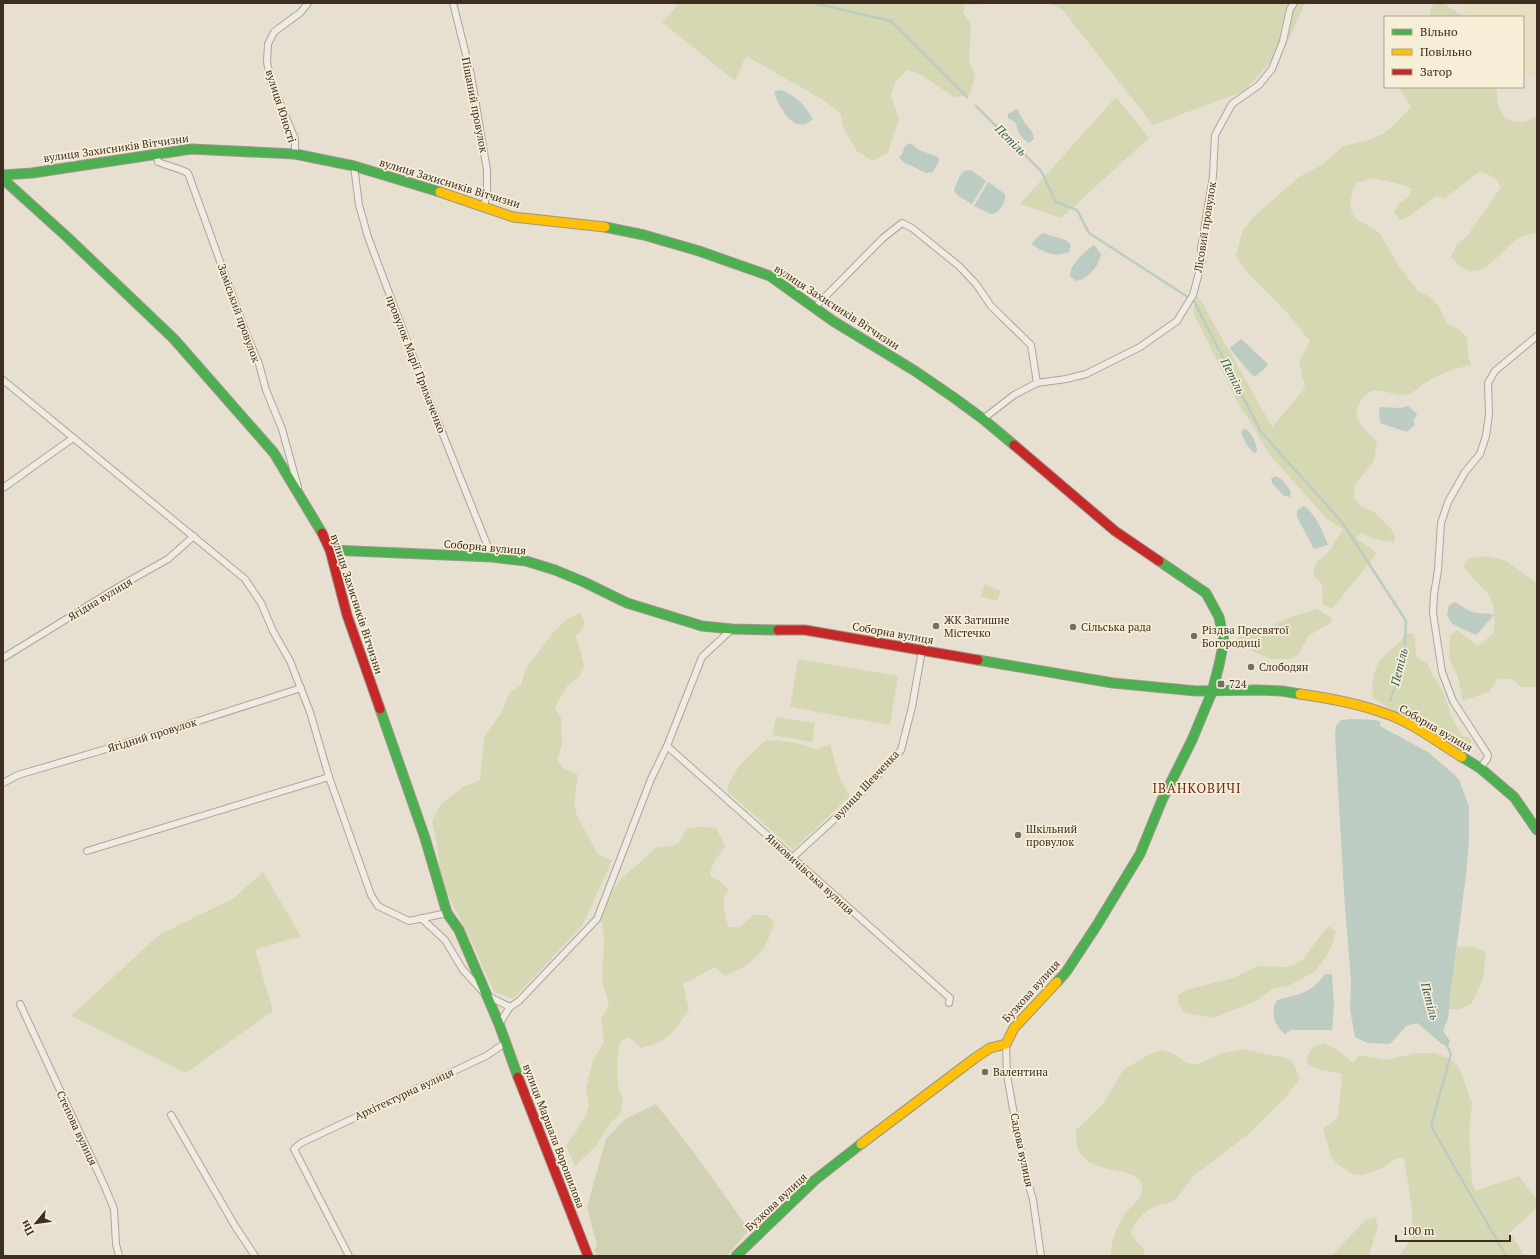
<svg xmlns="http://www.w3.org/2000/svg" width="1540" height="1259" font-family="'PT Serif',serif">
<rect width="100%" height="100%" fill="#e7e0d1"/>
<path fill="#e6dfc2" d="M1459 3H1537V77L1523 75V17H1467Z"/>
<g fill="#d6d7b3">
<path d="M677 3H983L978 5 965 4 963 13 971 23 969 59 975 78 969 95 954 97 918 73 907 70 895 83 891 96 899 119 888 153 872 161 857 151 844 129 840 113 825 101 746 56 735 81 662 22 677 6Z"/>
<path d="M1049 3H1305L1287 44 1244 91 1153 125 1062 9Z"/>
<path d="M1434 4H1444L1462 15 1463 17H1430L1431 8Z"/>
<path d="M1399 87H1493L1497 92C1495 118 1515 130 1537 116V233C1530 234 1522 236 1516 240 1494 256 1479 290 1451 257L1457 244 1468 235 1501 187C1497 179 1488 172 1479 172L1444 199 1436 196 1410 216 1400 220 1394 212 1399 203 1408 198 1412 189 1403 185 1373 178 1356 183 1352 192 1350 203 1352 213 1357 220 1373 228 1380 234 1399 266 1418 291 1430 297 1439 306 1446 323 1458 329 1467 337 1468 355 1471 365C1454 369 1441 373 1425 383 1419 387 1415 392 1408 394 1395 398 1381 386 1368 393 1361 397 1358 407 1356 414L1360 424 1377 442 1374 461 1355 485 1354 498 1361 506 1374 512 1391 529 1395 536 1394 543 1372 538 1361 533 1356 537C1362 545 1370 546 1377 553L1332 609 1323 604 1322 584 1313 575 1316 563 1330 550 1343 529 1327 519 1268 453 1250 421 1240 407 1193 312 1197 296 1204 306 1272 427 1305 388 1299 362 1310 341 1287 313 1247 272 1236 256 1242 232 1253 217 1284 190 1299 177 1323 164 1343 146 1366 141 1383 134 1393 126 1411 107Z"/>
<path d="M1116 97 1149 138 1061 218 1020 204Z"/>
<path d="M1487 556 1506 561 1537 583V687H1522L1511 679H1498L1489 692 1462 701 1461 691 1458 677 1449 658 1450 635 1457 630 1478 646 1493 634 1495 624 1493 604 1488 594 1463 567 1468 559Z"/>
<path d="M984 584 1001 591 997 601 981 597Z"/>
<path d="M1317 609 1332 618 1331 623 1308 636 1299 654 1291 659H1271L1237 644V638L1245 633 1259 632 1290 617Z"/>
<path d="M580 613 585 622 582 630 575 636 579 646 584 666 579 677 568 685 555 707 561 718 562 745 557 759 563 768 578 775 574 803 577 816 598 854 612 860 582 926 513 999 494 992 471 940 441 882 438 850 432 821 441 804 463 787 480 780 484 737 502 712 509 693 521 685 526 668 553 633 566 620Z"/>
<path d="M1405 634H1414L1417 658 1428 664 1432 674 1444 693 1451 716 1461 735 1471 739V744L1458 743 1422 722 1397 713 1373 698C1372 679 1373 665 1388 652 1395 646 1401 642 1405 634Z"/>
<path d="M798 659 898 676 890 725 790 707Z"/>
<path d="M776 717 815 723 812 742 772 735Z"/>
<path d="M766 740 793 742 817 749 830 744 840 780 850 796 793 850 727 791C732 769 750 755 766 740Z"/>
<path d="M702 827 716 828 726 847C717 856 712 863 710 876L719 881 729 890C719 900 726 914 728 927H740L753 915H766L774 921C772 930 769 939 764 947 757 959 737 973 724 975L715 967 683 984 689 1010 671 1034 658 1043 641 1048 629 1037 620 1042 618 1051 617 1078 619 1089 623 1099 620 1114 610 1123 596 1146 575 1166 566 1146 586 1116 589 1105 586 1088 593 1060 604 1043 601 1019 609 1005 602 980 604 940 601 916 613 890 622 878 657 847 671 846 678 843 688 828Z"/>
<path d="M263 872 301 936 255 950 273 1011 186 1073 71 1016 159 935 234 898Z"/>
<path d="M1328 926 1336 931 1331 948 1321 964 1314 972 1290 985 1272 989 1258 1000 1214 1018 1185 1013 1178 1004V995L1186 990 1233 978 1258 966 1287 967 1296 964 1303 959Z"/>
<path d="M1472 946 1486 952 1483 979 1472 1003 1460 1009H1449L1457 947Z"/>
<path d="M1323 1043 1331 1046 1354 1063 1358 1055 1386 1060 1416 1053H1435L1452 1060 1459 1067 1472 1103 1469 1133 1472 1182 1475 1191 1519 1176 1537 1200V1208L1509 1233 1519 1246 1524 1256H1399C1402 1251 1407 1246 1410 1241 1417 1224 1407 1178 1404 1158L1395 1159 1381 1169 1361 1175 1351 1173 1336 1163 1331 1156 1323 1129 1338 1118 1342 1074 1315 1068 1307 1063 1308 1054 1314 1047Z"/>
<path d="M1242 1049 1285 1058 1293 1062 1300 1078 1284 1099 1251 1132 1193 1176 1176 1199 1167 1204 1157 1205 1144 1213 1133 1226 1131 1235 1143 1248 1145 1256H1111C1110 1245 1116 1229 1122 1218 1128 1208 1145 1199 1142 1186 1138 1164 1091 1176 1079 1151 1076 1145 1076 1136 1076 1130L1103 1104 1123 1070 1150 1054 1161 1050 1171 1052 1185 1062 1196 1065 1222 1053Z"/>
<path d="M1375 1217 1378 1226 1369 1256H1331L1366 1220Z"/>
</g>
<path fill="#d1d1b3" d="M656 1104 692 1150 749 1230 727 1256H597L594 1250 597 1245 587 1207 606 1139 625 1119Z"/>
<g fill="#bcccc2">
<path d="M781 90C796 95 805 106 813 119 809 122 804 126 798 124 789 123 774 100 775 91Z"/>
<path d="M1017 109C1019 112 1020 115 1022 118 1026 127 1032 127 1034 139L1029 143C1021 139 1018 132 1016 123L1008 118V114Z"/>
<path d="M910 143 919 150 938 157 939 161 933 172 926 173 903 162 899 157 902 154 905 146Z"/>
<path d="M971 170 986 181 972 204 957 195 954 190 959 177 964 171Z"/>
<path d="M988 182 1005 194C1006 202 1002 207 996 213L991 214 974 206Z"/>
<path d="M1042 233 1066 240 1071 245 1069 252C1055 258 1043 252 1031 244Z"/>
<path d="M1094 245 1101 254C1099 266 1088 279 1076 281L1070 276C1070 264 1084 252 1094 245Z"/>
<path d="M1241 339 1265 361 1268 365 1256 376 1252 375 1230 349 1231 347Z"/>
<path d="M1408 406 1417 414 1413 422 1415 424C1413 428 1409 429 1407 432L1380 423 1379 407 1401 408Z"/>
<path d="M1244 428C1251 431 1257 444 1257 452L1254 453 1246 444 1241 432Z"/>
<path d="M1275 476C1283 479 1288 485 1291 493L1290 497 1284 496 1272 483 1271 479Z"/>
<path d="M1304 506C1317 516 1322 530 1328 545L1314 549 1297 517V510Z"/>
<path d="M1455 602C1462 606 1469 612 1478 613 1484 614 1488 613 1494 615L1476 635 1452 624 1447 615 1449 605Z"/>
<path d="M1351 719 1376 720 1381 722 1380 726 1428 752 1459 779 1469 807V839L1466 875 1450 998 1448 1018 1443 1031 1450 1041 1448 1046 1442 1044 1417 1023 1406 1026 1390 1044 1367 1043 1355 1037 1350 1009 1351 980 1345 908 1335 736 1336 726 1341 720Z"/>
<path d="M1325 974H1332L1334 1006 1332 1030H1291L1285 1034C1274 1025 1270 1012 1277 1000 1299 994 1311 994 1325 974Z"/>
</g>
<g fill="none" stroke-linecap="round" stroke-linejoin="round">
<g stroke="#bcccc2" stroke-width="2.5">
<path d="M813 3 891 21 967 97"/>
<path d="M976 106 1041 171 1056 202 1077 210 1089 233 1194 301 1261 432 1342 522 1406 621 1405 647 1400 673 1390 701"/>
<path d="M1445 1042 1451 1054 1431 1126 1506 1256"/>
</g>
<g stroke="#ada599" stroke-width="8">
<g id="street">
<path d="M453 3 471 75 487 170V191L484 207"/>
<path d="M156 153 158 162C168 166 179 168 188 173L246 333 259 364 266 390 282 429 298 487"/>
<path d="M295 154V139L271 82 267 62 268 44 274 32 301 12 308 3"/>
<path d="M354 166 359 205 368 237 428 397 492 557"/>
<path d="M815 307 883 238 902 223 912 228 959 266 976 284 991 306 1031 345 1037 383"/>
<path d="M3 380 245 579 261 603 273 631 290 661 310 712 329 777 371 895 378 906 409 921 447 913"/>
<path d="M983 419 1014 395 1037 383 1066 379 1086 374 1140 347 1177 321 1193 295 1202 261 1201 248 1213 176 1215 135 1232 104 1259 85 1272 69 1283 41 1290 9 1294 3"/>
<path d="M3 488 73 438"/>
<path d="M3 658 120 586 168 559 194 536"/>
<path d="M667 746 950 998 949 1003"/>
<path d="M1480 768 1487 759 1488 755 1453 701 1442 672 1433 613 1434 594 1438 570 1441 523 1448 502 1465 472 1480 454 1486 436 1489 414 1488 383 1495 371 1537 336"/>
<path d="M3 783 18 775 167 731 301 688"/>
<path d="M87 851 329 777"/>
<path d="M792 858 850 805 901 750 912 707 922 650"/>
<path d="M421 918 445 940 463 970 486 995 510 1007"/>
<path d="M20 1004 105 1187 114 1209 116 1244 119 1256"/>
<path d="M499 1024 510 1007 519 1001 597 919 651 779 667 746 702 657 732 629"/>
<path d="M1006 1044 1007 1075 1018 1137 1024 1168 1033 1200 1041 1256"/>
<path d="M171 1115 235 1226 255 1256"/>
<path d="M349 1256 294 1149 301 1143 486 1056 505 1043"/>
</g>
</g>
<g stroke="#9c958a" stroke-width="11">
<g id="fast">
<path d="M3 175 32 173 191 149 295 154 354 166 440 192"/>
<path d="M3 179 66 236 174 339 274 453 322 533"/>
<path d="M605 227 644 235 699 251 770 276 833 321 915 371 953 397 983 419 1014 445"/>
<path d="M330 550 492 557 526 561 555 570 584 582 627 603 702 626 732 629 778 630"/>
<path d="M978 660 1113 683 1196 691 1257 690 1282 691 1300 694"/>
<path d="M380 709 425 838 447 913 459 930 499 1024 518 1077"/>
<path d="M1462 757 1480 768 1514 797 1537 830"/>
<path d="M1057 982 1066 972 1097 925 1140 854 1162 800 1192 740 1212 692 1219 665 1224 641 1219 617 1206 593 1159 561"/>
<path d="M736 1256 815 1180 861 1144"/>
</g>
</g>
<g stroke="#9c958a" stroke-width="11">
<g id="slow">
<path d="M440 192 513 217 605 227"/>
<path d="M1300 694C1328 698 1357 703 1384 713 1412 722 1437 742 1462 757"/>
<path d="M861 1144 975 1058 990 1048 1006 1044 1014 1028 1057 982"/>
</g>
</g>
<g stroke="#9c958a" stroke-width="11">
<g id="jam">
<path d="M1014 445 1115 531 1159 561"/>
<path d="M322 533 330 550 347 615 380 709"/>
<path d="M778 630H805L978 660"/>
<path d="M518 1077 588 1256"/>
</g>
</g>
<use href="#street" stroke="#efebe3" stroke-width="6"/>
<use href="#fast" stroke="#4caf50" stroke-width="9"/>
<use href="#slow" stroke="#ffc107" stroke-width="9"/>
<use href="#jam" stroke="#c62828" stroke-width="9"/>
</g>
<g fill="#786c5e" stroke="#f7eed8" stroke-width="1.5">
<circle cx="936" cy="626" r="4"/>
<circle cx="1073" cy="627" r="4"/>
<circle cx="1194" cy="636" r="4"/>
<circle cx="1251" cy="667" r="4"/>
<rect x="1217" y="680" width="8" height="8" rx="2"/>
<circle cx="1018" cy="835" r="4"/>
<circle cx="985" cy="1072" r="4"/>
</g>
<g text-anchor="middle" dominant-baseline="central" stroke-width="3.5" stroke-linejoin="round" paint-order="stroke">
<g font-size="11" fill="#3d2e20" stroke="#f7eed8">
<text transform="translate(475 105) rotate(79)">Піщаний провулок</text>
<text transform="translate(281 106) rotate(72)">вулиця Юності</text>
<text transform="translate(116 148) rotate(-8)">вулиця Захисників Вітчизни</text>
<text transform="translate(450 183) rotate(17)">вулиця Захисників Вітчизни</text>
<text transform="translate(1205 227) rotate(-81)">Лісовий провулок</text>
<text transform="translate(837 307) rotate(33)">вулиця Захисників Вітчизни</text>
<text transform="translate(239 313) rotate(70)">Заміський провулок</text>
<text transform="translate(416 364) rotate(69)">провулок Марії Примаченко</text>
<text transform="translate(485 547) rotate(5)">Соборна вулиця</text>
<text transform="translate(100 599) rotate(-31)">Ягідна вулиця</text>
<text transform="translate(357 604) rotate(72)">вулиця Захисників Вітчизни</text>
<text transform="translate(893 633) rotate(10)">Соборна вулиця</text>
<text transform="translate(1436 728) rotate(30)">Соборна вулиця</text>
<text transform="translate(152 735) rotate(-17)">Ягідний провулок</text>
<text transform="translate(866 785) rotate(-47)">вулиця Шевченка</text>
<text transform="translate(810 874) rotate(42)">Янковичівська вулиця</text>
<text transform="translate(1031 991) rotate(-48)">Бузкова вулиця</text>
<text transform="translate(404 1094) rotate(-25)">Архітектурна вулиця</text>
<text transform="translate(77 1128) rotate(65)">Степова вулиця</text>
<text transform="translate(554 1136) rotate(69)">вулиця Маршала Ворошилова</text>
<text transform="translate(1022 1150) rotate(78)">Садова вулиця</text>
<text transform="translate(776 1202) rotate(-43)">Бузкова вулиця</text>
</g>
<g font-size="11" fill="#3d2e20" stroke="#f7eed8" text-anchor="start">
<text x="944" y="620">ЖК Затишне<tspan x="944" dy="13">Містечко</tspan></text>
<text x="1081" y="627">Cільська рада</text>
<text x="1202" y="630">Різдва Пресвятої<tspan x="1202" dy="13">Богородиці</tspan></text>
<text x="1259" y="667">Слободян</text>
<text x="1229" y="684">724</text>
<text x="1026" y="829">Шкільний<tspan x="1026" dy="13">провулок</tspan></text>
<text x="993" y="1072">Валентина</text>
</g>
<g font-size="12" font-style="italic" fill="#2f5d5a" stroke="#f7eed8">
<text transform="translate(1011 140) rotate(45)">Петіль</text>
<text transform="translate(1233 376) rotate(63)">Петіль</text>
<text transform="translate(1399 667) rotate(-76)">Петіль</text>
<text transform="translate(1430 1001) rotate(75)">Петіль</text>
</g>
<g font-size="13" letter-spacing="1" fill="#6b2e1e" stroke="#f7eed8">
<text x="1197" y="788">ІВАНКОВИЧІ</text>
</g>
</g>
<rect width="1540" height="1259" fill="none" stroke="#3d2e20" stroke-width="8"/>
<rect x="1384" y="16" width="140" height="72" fill="#f7eed8" stroke="#ada18e"/>
<rect x="1392" y="29" width="20" height="6" fill="#4caf50" stroke="#ada18e"/>
<text x="1420" y="36" font-size="12" fill="#3d2e20">Вільно</text>
<rect x="1392" y="49" width="20" height="6" fill="#ffc107" stroke="#ada18e"/>
<text x="1420" y="56" font-size="12" fill="#3d2e20">Повільно</text>
<rect x="1392" y="69" width="20" height="6" fill="#c62828" stroke="#ada18e"/>
<text x="1420" y="76" font-size="12" fill="#3d2e20">Затор</text>
<g transform="translate(36 1223) rotate(241)" stroke="#f7eed8" stroke-width="3" paint-order="stroke">
<path d="M0-3L7 15L0 10L-7 15Z" fill="#3d2e20"/>
<text y="-6" font-size="11" font-weight="bold" text-anchor="middle" fill="#3d2e20">Пн</text>
</g>
<path d="M1396 1235v6h114v-6" fill="none" stroke="#3d2e20" stroke-width="2"/>
<text x="1402" y="1235" font-size="12" fill="#3d2e20" stroke="#f7eed8" stroke-width="3" paint-order="stroke">100 m</text>
</svg>
